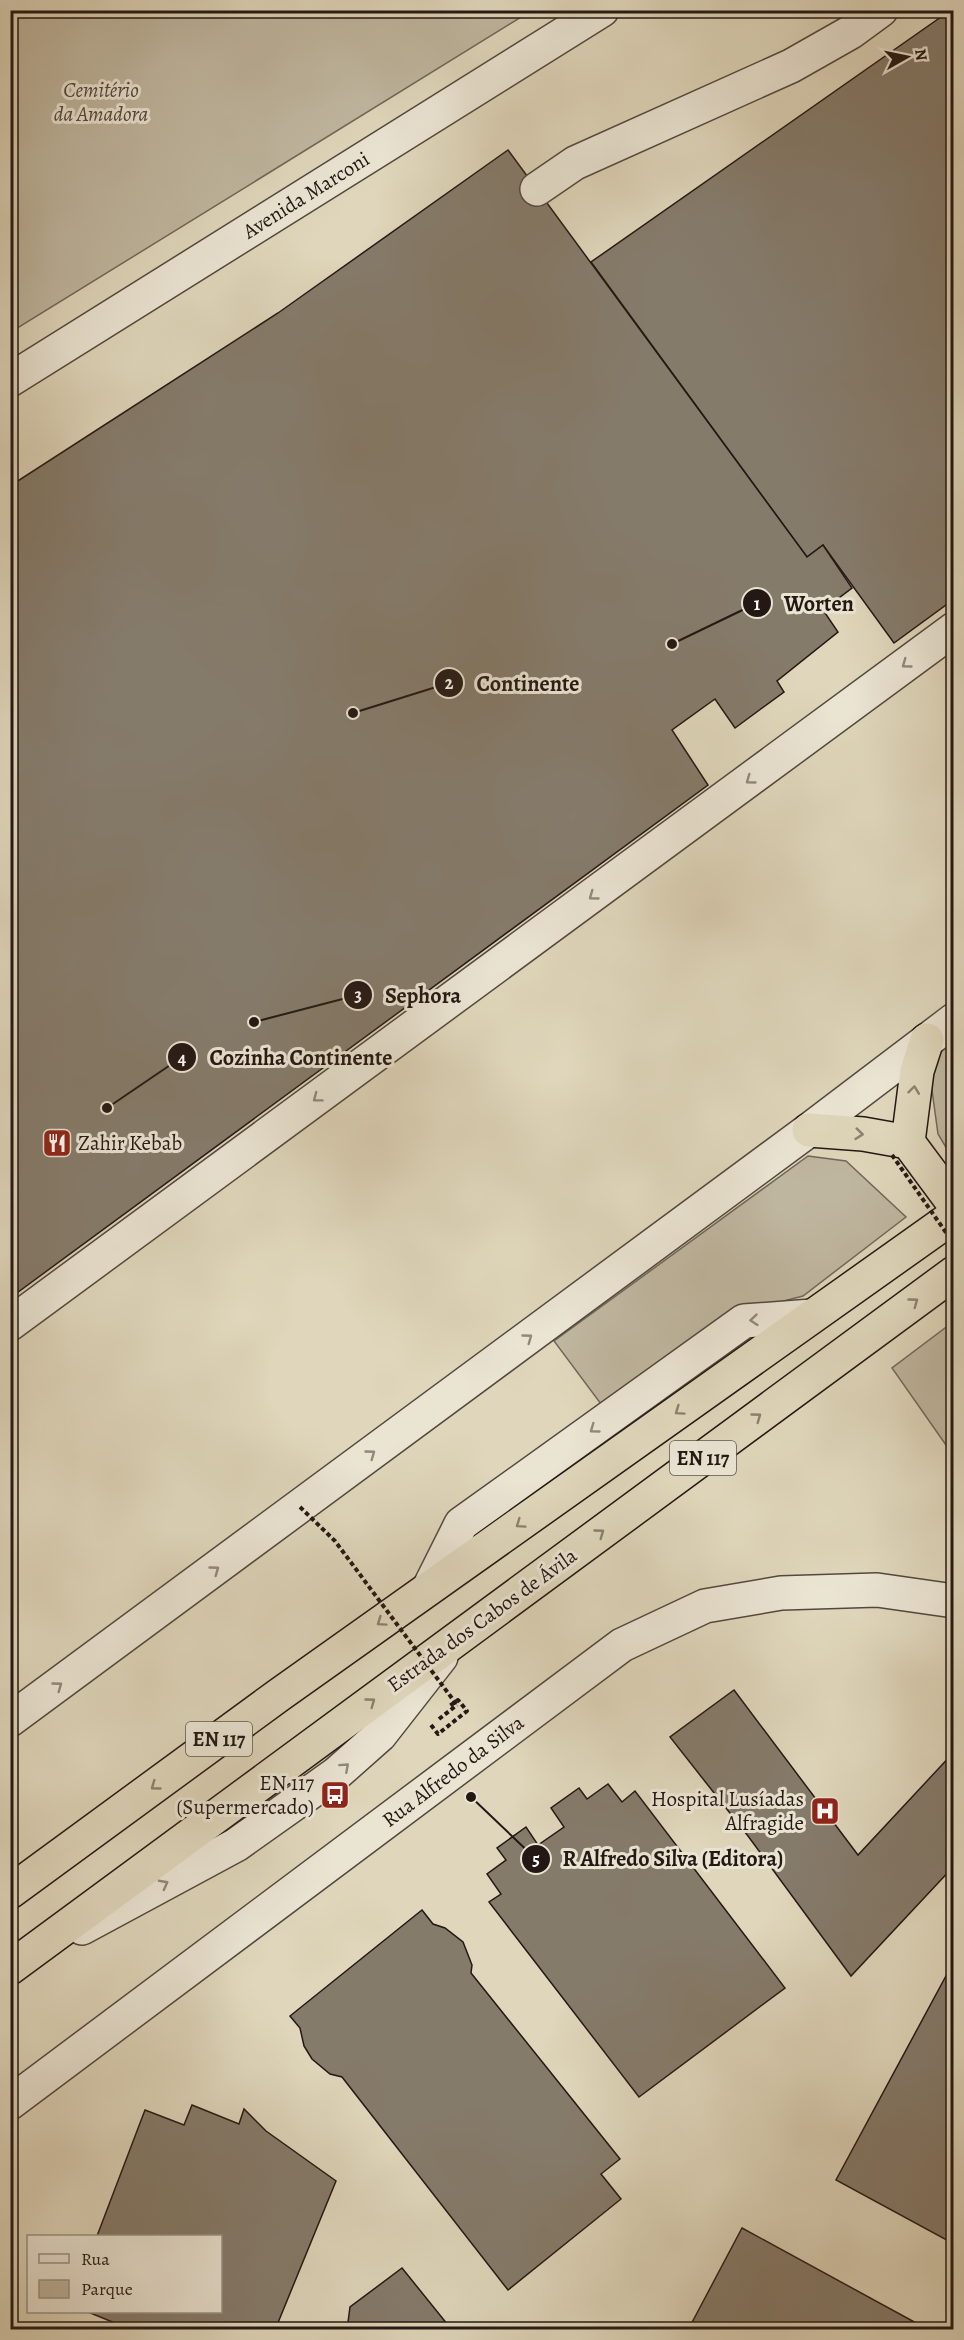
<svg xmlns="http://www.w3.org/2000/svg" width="964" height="2340" font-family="Alegreya,serif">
<rect width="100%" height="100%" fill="#dfd6bb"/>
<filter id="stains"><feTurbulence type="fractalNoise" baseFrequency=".00333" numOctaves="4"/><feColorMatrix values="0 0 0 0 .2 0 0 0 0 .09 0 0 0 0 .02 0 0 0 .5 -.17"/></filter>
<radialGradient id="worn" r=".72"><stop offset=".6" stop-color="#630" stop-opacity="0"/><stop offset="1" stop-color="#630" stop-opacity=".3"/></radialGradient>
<g fill="#bfb69f" stroke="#72675a" stroke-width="1.5">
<path d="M11 10H531V11L11 332Z"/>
<path d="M953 1043V1159L938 1134 928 1061Z"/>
<path d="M808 1156 846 1161 906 1217 803 1296 740 1312 601 1404 554 1341Z"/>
<path d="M953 1322V1455L892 1368Z"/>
</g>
<g fill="#857b6b" stroke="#241814" stroke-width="1.5">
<path d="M951 10H954V599L894 643 823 545 807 557 591 262Z"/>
<path d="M508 150 807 557 823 545 852 588 823 610 838 632 777 681 784 692 735 728 715 699 672 730 708 785 10 1298V486L278 313Z"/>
<path d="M734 1690 858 1855 954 1752V1866L851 1976 748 1836 670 1737Z"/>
<path d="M608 1784 622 1802 635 1791 785 1988 639 2097 489 1902 501 1894 487 1874 506 1860 497 1848 526 1827 538 1845 564 1827 551 1808 579 1788 587 1799Z"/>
<path d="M422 1910 433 1924 445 1928 463 1942 472 1965 471 1973 620 2159 601 2174 621 2199 508 2290 342 2077 330 2074 312 2059 304 2046 300 2028 290 2016Z"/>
<path d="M954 1961V2244L836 2180Z"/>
<path d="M192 2105 239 2124 244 2109 266 2131 336 2181 275 2330H132L88 2312H220V2236H97L145 2110 184 2125Z"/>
<path d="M742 2228 929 2330H688Z"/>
<path d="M402 2268 452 2330H347L350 2307Z"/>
</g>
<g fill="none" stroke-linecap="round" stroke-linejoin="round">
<g stroke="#53483e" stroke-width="36">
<g id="minor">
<path d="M537 189 575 163 791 66 851 32 881 10"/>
<path d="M10 380 602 10"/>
<path d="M10 1324 954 629"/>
<path d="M429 1588 461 1524 744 1321 812 1316"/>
<path d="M10 1720 809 1130 954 1020"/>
<path d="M82 1928 236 1845 336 1774 380 1735 441 1657"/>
<path d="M10 2103 622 1645 705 1606 781 1593 877 1590 954 1601"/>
</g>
</g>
<g stroke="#241814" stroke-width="36">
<g id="highway">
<path d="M927 1040 917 1071 908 1142 954 1204"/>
<path d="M809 1130 863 1134 908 1142"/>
<path d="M10 1892 279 1695 954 1216"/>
<path d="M10 1968 954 1273"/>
</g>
</g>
<g stroke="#241814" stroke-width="4" stroke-dasharray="4.5 3" stroke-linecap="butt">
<path d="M439 1719 457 1705"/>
<path d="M431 1725 438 1734 467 1711 458 1700 448 1707"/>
</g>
<use href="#minor" stroke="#eae4d3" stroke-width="33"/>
<use href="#highway" stroke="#dfd6bb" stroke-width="33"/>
<g stroke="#241814" stroke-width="4" stroke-dasharray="4.5 3" stroke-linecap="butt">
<path d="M892 1155 954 1244"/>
<path d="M300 1507 335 1541 457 1705"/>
</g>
</g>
<defs><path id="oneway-chevron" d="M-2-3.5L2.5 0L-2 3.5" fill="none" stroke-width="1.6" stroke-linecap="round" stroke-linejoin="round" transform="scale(1.5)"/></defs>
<g stroke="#91887d">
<use href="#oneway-chevron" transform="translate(906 664) rotate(144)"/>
<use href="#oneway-chevron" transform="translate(750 780) rotate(144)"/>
<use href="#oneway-chevron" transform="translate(593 896) rotate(144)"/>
<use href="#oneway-chevron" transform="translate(317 1098) rotate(143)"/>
<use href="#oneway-chevron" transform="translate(754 1320) rotate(175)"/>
<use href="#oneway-chevron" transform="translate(528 1338) rotate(-36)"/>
<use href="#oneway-chevron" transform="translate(594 1429) rotate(144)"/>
<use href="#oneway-chevron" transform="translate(371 1454) rotate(-36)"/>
<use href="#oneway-chevron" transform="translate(215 1570) rotate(-36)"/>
<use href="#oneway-chevron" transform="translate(58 1686) rotate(-36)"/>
<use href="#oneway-chevron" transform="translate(345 1767) rotate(-42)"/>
<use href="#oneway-chevron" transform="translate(164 1884) rotate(-28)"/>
</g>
<g stroke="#8b8070">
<use href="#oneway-chevron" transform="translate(914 1090) rotate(-83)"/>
<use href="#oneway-chevron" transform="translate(859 1134) rotate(6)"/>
<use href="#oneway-chevron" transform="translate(914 1302) rotate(-36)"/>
<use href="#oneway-chevron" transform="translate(679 1411) rotate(145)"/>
<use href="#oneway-chevron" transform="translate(757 1417) rotate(-36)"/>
<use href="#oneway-chevron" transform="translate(520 1524) rotate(145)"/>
<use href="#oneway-chevron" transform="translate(600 1533) rotate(-36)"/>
<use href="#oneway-chevron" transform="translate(381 1622) rotate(145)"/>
<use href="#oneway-chevron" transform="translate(371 1702) rotate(-36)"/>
<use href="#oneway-chevron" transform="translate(155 1786) rotate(144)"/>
</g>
<defs>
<g id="restaurant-square" transform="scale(1.5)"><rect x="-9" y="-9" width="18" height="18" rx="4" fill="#8f2418" stroke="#eae4d3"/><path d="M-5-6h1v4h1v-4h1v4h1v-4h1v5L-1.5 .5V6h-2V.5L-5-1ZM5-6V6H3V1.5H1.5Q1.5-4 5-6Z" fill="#fff"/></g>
<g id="bus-square" transform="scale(1.5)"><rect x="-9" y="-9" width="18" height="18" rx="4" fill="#8f2418" stroke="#eae4d3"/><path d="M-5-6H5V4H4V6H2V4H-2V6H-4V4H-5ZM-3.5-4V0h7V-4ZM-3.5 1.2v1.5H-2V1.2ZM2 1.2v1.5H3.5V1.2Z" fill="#fff"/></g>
<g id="hospital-square" transform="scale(1.5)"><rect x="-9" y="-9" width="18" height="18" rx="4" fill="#8f2418" stroke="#eae4d3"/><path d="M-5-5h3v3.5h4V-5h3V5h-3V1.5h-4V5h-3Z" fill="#fff"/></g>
</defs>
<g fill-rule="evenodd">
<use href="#restaurant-square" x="57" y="1143"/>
<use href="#bus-square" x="335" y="1795"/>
<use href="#hospital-square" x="825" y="1811"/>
</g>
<g text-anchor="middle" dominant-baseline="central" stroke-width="6" stroke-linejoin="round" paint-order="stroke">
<g fill="#eae4d3" stroke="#5f554d" stroke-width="1.5">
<rect x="670" y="1441" width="66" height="34" rx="4.5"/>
<rect x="186" y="1722" width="66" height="34" rx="4.5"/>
</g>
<g font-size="20" font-weight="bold" fill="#241814">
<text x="703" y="1458">EN 117</text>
<text x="219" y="1739">EN 117</text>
</g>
<g font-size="21" font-style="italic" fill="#52473e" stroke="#eae4d3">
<text x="101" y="90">Cemitério<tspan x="101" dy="24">da Amadora</tspan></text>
</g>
<g font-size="21" fill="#241814" stroke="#eae4d3">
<text transform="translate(306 195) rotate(-32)">Avenida Marconi</text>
<text transform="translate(482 1620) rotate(-36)">Estrada dos Cabos de Ávila</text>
<text transform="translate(453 1771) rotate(-37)">Rua Alfredo da Silva</text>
</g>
<g font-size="21" fill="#241814" stroke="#eae4d3" text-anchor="end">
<text x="78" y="1143" text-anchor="start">Zahir Kebab</text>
<text x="314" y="1783">EN 117<tspan x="314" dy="24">(Supermercado)</tspan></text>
<text x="804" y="1799">Hospital Lusíadas<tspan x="804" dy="24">Alfragide</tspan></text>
</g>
</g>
<path fill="none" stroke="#241814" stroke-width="2" d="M672 644L757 603M353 713L449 683M254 1022L358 995M107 1108L182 1057M471 1797L536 1859"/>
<g fill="#241814" stroke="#eae4d3" stroke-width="2">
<circle cx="672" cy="644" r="6"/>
<circle cx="353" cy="713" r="6"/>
<circle cx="254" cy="1022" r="6"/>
<circle cx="107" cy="1108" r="6"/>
<circle cx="471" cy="1797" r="6"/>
<circle cx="757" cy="603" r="15"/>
<circle cx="449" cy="683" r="15"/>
<circle cx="358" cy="995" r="15"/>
<circle cx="182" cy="1057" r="15"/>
<circle cx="536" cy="1859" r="15"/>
</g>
<g font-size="18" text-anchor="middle" font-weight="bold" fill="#fff">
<text x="757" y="610">1</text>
<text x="449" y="689">2</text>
<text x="358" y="1001">3</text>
<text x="182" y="1064">4</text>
<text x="536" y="1865">5</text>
</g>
<g font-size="22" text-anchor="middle" font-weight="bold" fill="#241814" stroke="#eae4d3" stroke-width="6" stroke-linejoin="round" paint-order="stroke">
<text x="819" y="611">Worten</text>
<text x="528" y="691">Continente</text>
<text x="423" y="1003">Sephora</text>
<text x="301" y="1065">Cozinha Continente</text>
<text x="673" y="1866">R Alfredo Silva (Editora)</text>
</g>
<rect width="964" height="2340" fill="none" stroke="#dfd6bb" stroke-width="36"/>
<rect x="12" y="12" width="940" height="2316" fill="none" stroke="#241814" stroke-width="3"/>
<rect x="18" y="18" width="928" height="2304" fill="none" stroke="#241814" stroke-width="1.5"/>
<rect x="27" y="2235" width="195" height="78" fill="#eae4d3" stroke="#9b9287" stroke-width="1.5"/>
<rect x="39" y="2254" width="30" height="9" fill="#eae4d3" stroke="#9b9287" stroke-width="1.5"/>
<text x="81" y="2265" font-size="18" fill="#241814">Rua</text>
<rect x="39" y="2280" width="30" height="18" fill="#bfb69f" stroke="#9b9287" stroke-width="1.5"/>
<text x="81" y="2295" font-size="18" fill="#241814">Parque</text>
<g transform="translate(907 57) rotate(81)" stroke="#eae4d3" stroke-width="4.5" paint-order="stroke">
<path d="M0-4.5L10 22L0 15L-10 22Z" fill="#241814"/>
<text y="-9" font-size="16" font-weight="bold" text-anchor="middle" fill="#241814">N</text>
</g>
<rect width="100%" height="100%" filter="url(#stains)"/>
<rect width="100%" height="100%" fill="url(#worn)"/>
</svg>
